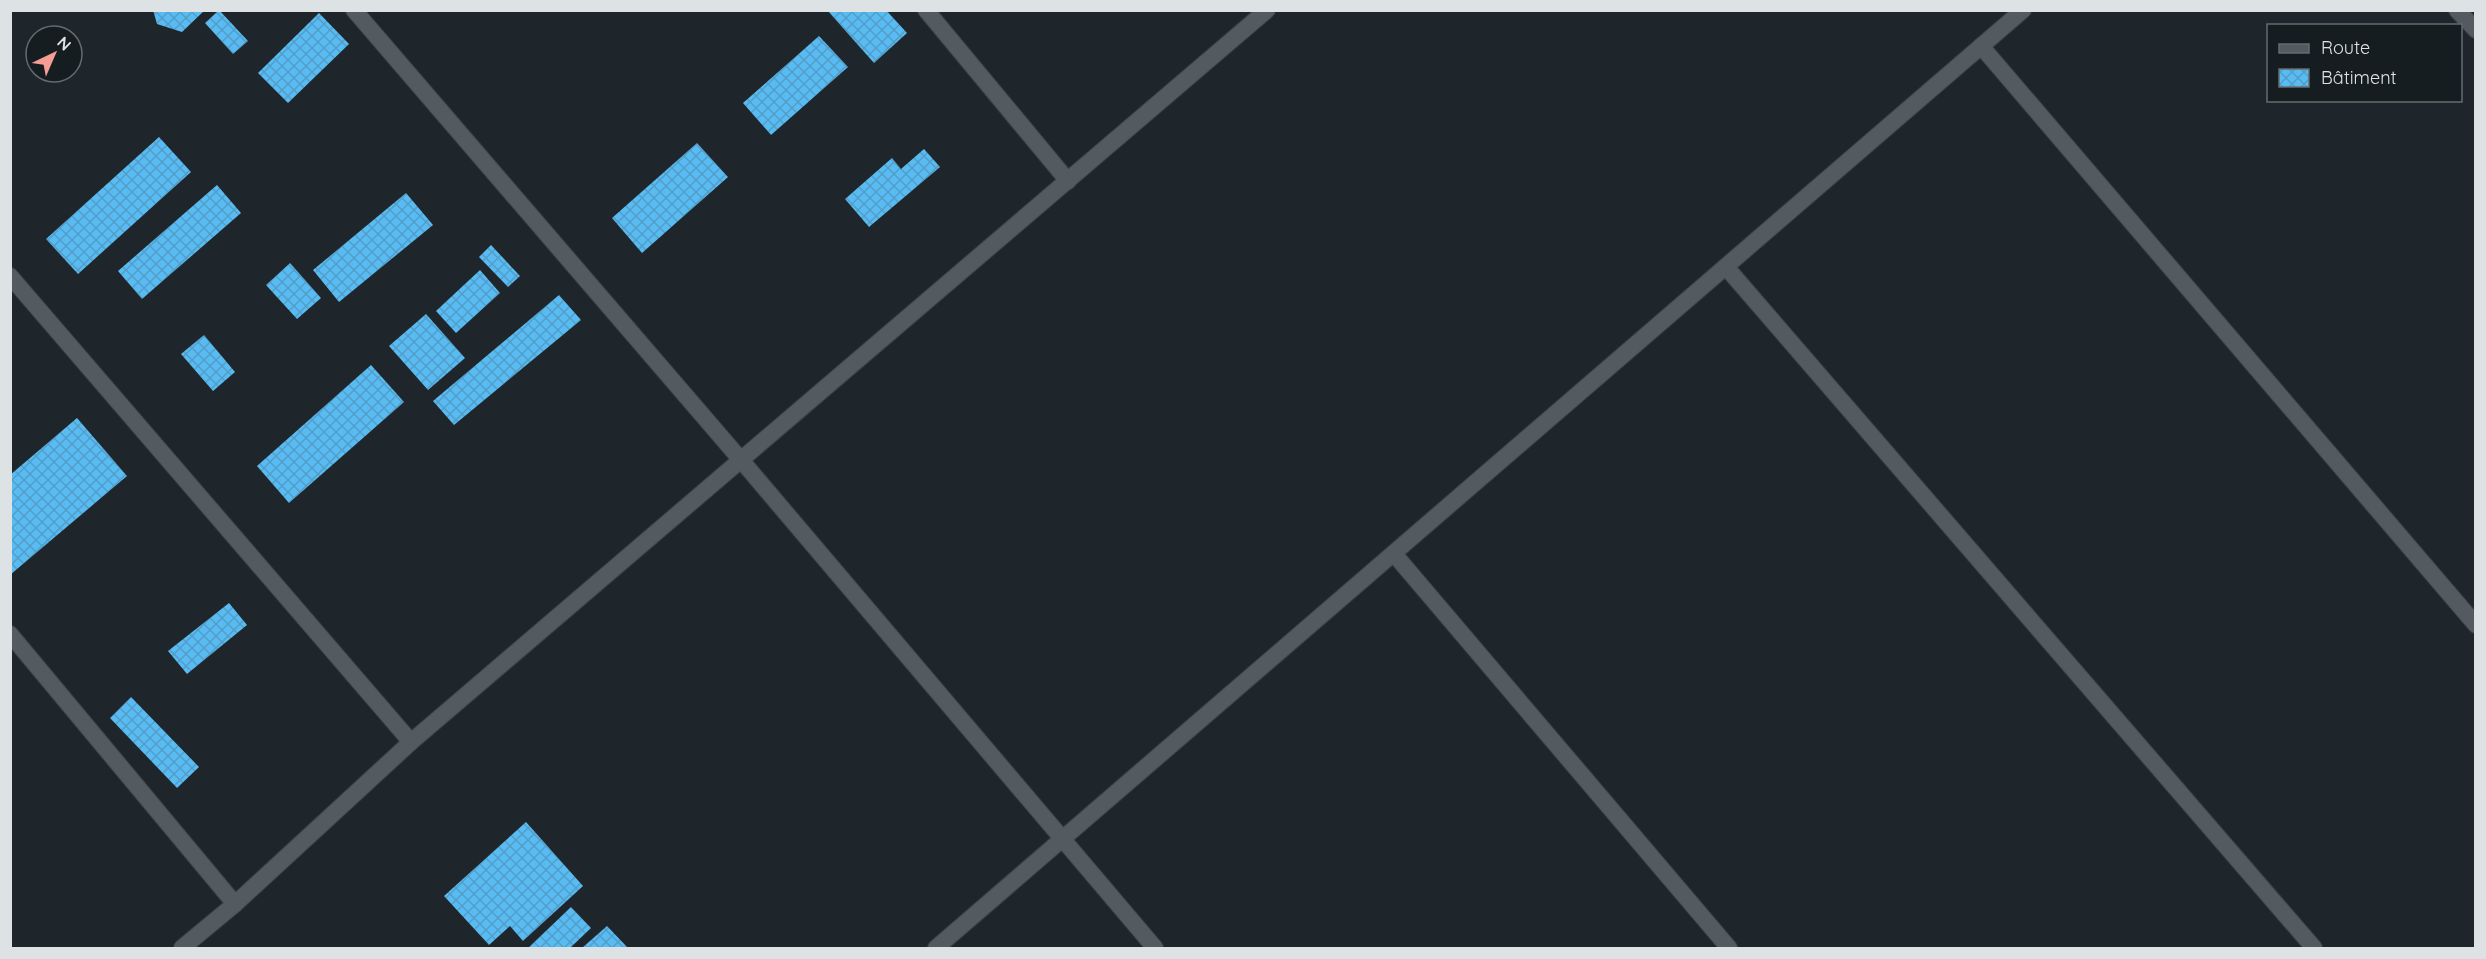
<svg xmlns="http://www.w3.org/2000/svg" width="2486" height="959" font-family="Quicksand,sans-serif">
<defs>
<pattern id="building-cross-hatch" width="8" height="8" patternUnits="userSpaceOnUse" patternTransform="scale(1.5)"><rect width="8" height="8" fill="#58bcf3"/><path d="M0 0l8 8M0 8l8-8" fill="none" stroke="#529ec8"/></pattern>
</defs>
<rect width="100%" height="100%" fill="#1f262b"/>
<g fill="url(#building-cross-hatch)">
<path d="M153 10H205L182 32 157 24Z"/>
<path d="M219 10 248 41 233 54 205 23Z"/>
<path d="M827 10H886L907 33 874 63Z"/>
<path d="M319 13 349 44 288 103 258 73Z"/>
<path d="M819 36 848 67 771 135 743 103Z"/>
<path d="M159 137 191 172 78 274 46 239Z"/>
<path d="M697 143 728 177 642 253 612 218Z"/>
<path d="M924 149 940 167 869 227 845 199 892 158 901 169Z"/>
<path d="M217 185 241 213 142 299 118 271Z"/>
<path d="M406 193 433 225 339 302 313 270Z"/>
<path d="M491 245 520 276 508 287 479 257Z"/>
<path d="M290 263 321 298 297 319 266 285Z"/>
<path d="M480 270 500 293 456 333 436 311Z"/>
<path d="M559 295 581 320 454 425 433 401Z"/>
<path d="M426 314 465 358 428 390 389 346Z"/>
<path d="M204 335 235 372 213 391 181 354Z"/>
<path d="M371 365 404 402 289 503 257 466Z"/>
<path d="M77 418 127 476 10 575V475Z"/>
<path d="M229 603 247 625 187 674 168 651Z"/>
<path d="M131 697 199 767 177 788 110 718Z"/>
<path d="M526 822 583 886 523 941 510 926 489 945 444 896Z"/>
<path d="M571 907 591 928 570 948H528Z"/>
<path d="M607 926 628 948H582Z"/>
</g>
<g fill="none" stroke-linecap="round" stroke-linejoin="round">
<g stroke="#3b4245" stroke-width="18">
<g id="minor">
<path d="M354 10 741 460 1155 948"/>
<path d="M926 10 1068 181"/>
<path d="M2457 10 2476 30"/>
<path d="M1981 46 2476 625"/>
<path d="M1726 267 2314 948"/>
<path d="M10 276 411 742"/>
<path d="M1395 555 1729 948"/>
<path d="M10 634 235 904"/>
<path d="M936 948 2023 10"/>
</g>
</g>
<g stroke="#3b4245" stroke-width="18">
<path id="tertiary" d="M182 948 235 904 411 742 1267 10"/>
</g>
<use href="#minor" stroke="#535b60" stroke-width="16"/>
<use href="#tertiary" stroke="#535b60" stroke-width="16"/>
</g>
<rect width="2486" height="959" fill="none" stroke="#dde2e5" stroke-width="24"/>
<rect x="2267" y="24" width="195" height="78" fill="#151d21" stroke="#656c6f" stroke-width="1.5"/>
<rect x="2279" y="44" width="30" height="9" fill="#535b60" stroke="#656c6f" stroke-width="1.5"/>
<text x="2321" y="54" font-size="18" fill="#dde2e5">Route</text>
<rect x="2279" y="69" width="30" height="18" fill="url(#building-cross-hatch)" stroke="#656c6f" stroke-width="1.5"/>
<text x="2321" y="84" font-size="18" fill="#dde2e5">Bâtiment</text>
<g transform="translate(54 54) rotate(44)"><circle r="28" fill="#151d21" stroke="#656c6f" stroke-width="1.5"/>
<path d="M0-4.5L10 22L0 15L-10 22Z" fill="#f59c94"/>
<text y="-9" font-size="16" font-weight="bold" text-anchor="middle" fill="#dde2e5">N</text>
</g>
</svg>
